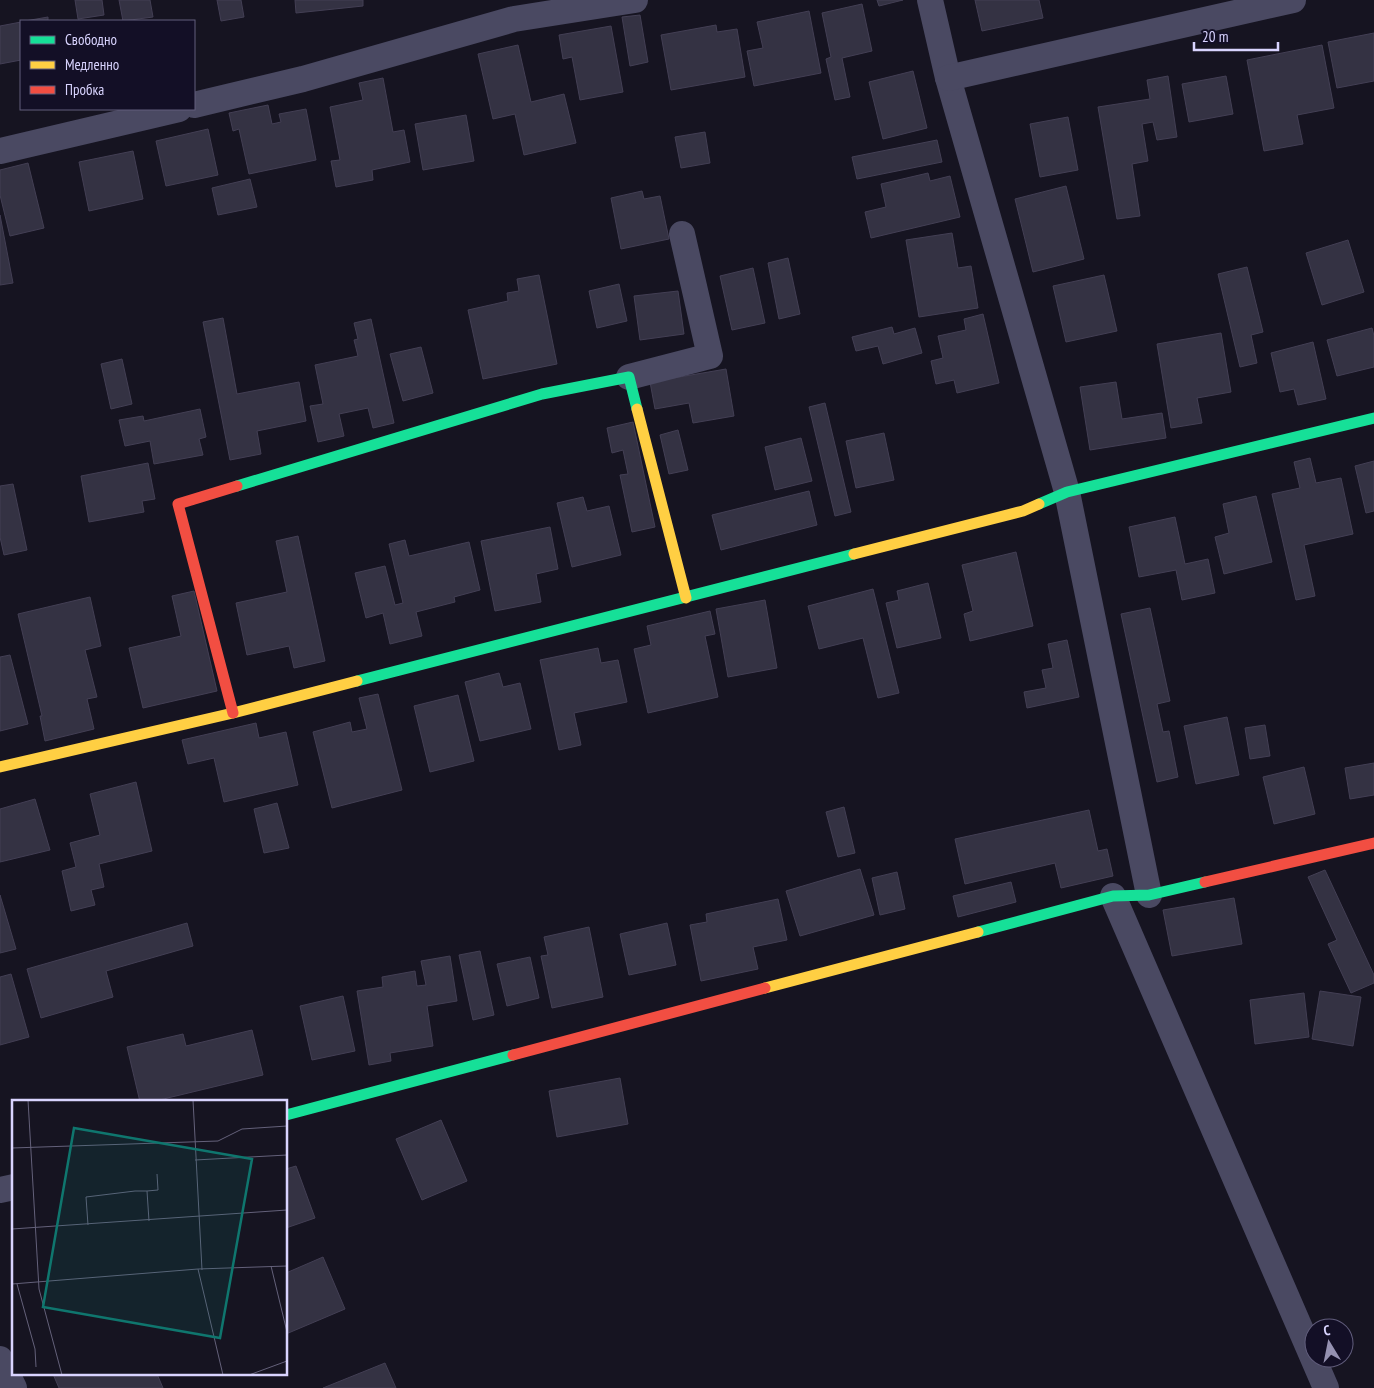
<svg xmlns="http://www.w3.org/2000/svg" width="1374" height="1388" font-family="'PT Sans Narrow',sans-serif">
<rect width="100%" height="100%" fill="#161421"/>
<g fill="#343243" stroke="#433f54">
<path d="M75 0H102L104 15 78 19Z"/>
<path d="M119 0H150L153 17 123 21Z"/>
<path d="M217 0H241L244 17 221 21Z"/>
<path d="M295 0H363V6L296 13Z"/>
<path d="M877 0H903L879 6Z"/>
<path d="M975 0H1039L1043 18 982 31Z"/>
<path d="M862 4 872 51 842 58 850 97 835 100 826 59 831 57 822 13Z"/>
<path d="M809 11 821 73 754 86 747 51 763 48 757 22Z"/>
<path d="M640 15 648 62 630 66 622 17Z"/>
<path d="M48 17V21H25Z"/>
<path d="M21 22V60L0 64V26Z"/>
<path d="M716 25 717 32 737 29 745 77 671 90 661 35Z"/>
<path d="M611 26 623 92 580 100 572 57 563 59 559 35Z"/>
<path d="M1374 33V81L1337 88 1328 42Z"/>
<path d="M518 45 531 102 564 94 576 143 524 155 515 114 493 119 478 54Z"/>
<path d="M1322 45 1334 108 1297 115 1303 144 1264 151 1247 60Z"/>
<path d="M913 71 927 128 883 139 869 82Z"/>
<path d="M1168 76 1177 137 1157 140 1153 122 1142 124 1148 161 1132 164 1140 216 1117 219 1098 107 1150 99 1147 80Z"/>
<path d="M1226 76 1233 114 1189 122 1182 84Z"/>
<path d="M383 78 393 132 404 130 410 162 372 170 373 180 336 187 331 161 340 160 330 107 363 100 359 83Z"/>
<path d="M268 105 272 124 281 122 279 114 306 109 316 160 249 174 239 129 233 131 229 113Z"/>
<path d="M466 115 474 161 423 170 415 124Z"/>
<path d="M1068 117 1078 170 1040 177 1030 124Z"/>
<path d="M208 129 218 175 166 186 156 141Z"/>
<path d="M705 132 710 163 681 168 675 137Z"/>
<path d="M937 140 942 162 857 179 852 157Z"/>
<path d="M133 151 143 199 89 211 79 162Z"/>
<path d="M28 163 44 228 10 236 0 195V170Z"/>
<path d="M928 173 930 181 950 176 960 217 871 238 865 212 886 207 881 184Z"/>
<path d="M250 179 257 207 218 215 212 188Z"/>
<path d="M1066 186 1084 259 1033 272 1015 199Z"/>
<path d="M642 191 644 199 660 196 669 239 621 249 611 198Z"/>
<path d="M0 215 13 283 0 285Z"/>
<path d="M952 233 958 268 971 266 978 308 919 317 906 240Z"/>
<path d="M1348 240 1364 292 1322 305 1306 253Z"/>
<path d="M788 258 800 314 779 319 768 263Z"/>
<path d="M1247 267 1263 332 1251 335 1257 363 1240 367 1218 274Z"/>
<path d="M753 268 765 323 732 330 720 276Z"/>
<path d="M539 275 557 364 483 379 468 310 508 301 507 293 519 291 517 279Z"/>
<path d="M1104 275 1117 331 1066 342 1053 286Z"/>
<path d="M619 284 627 321 597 328 589 291Z"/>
<path d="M678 291 684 334 640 340 634 296Z"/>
<path d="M983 314 999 383 957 393 954 380 936 384 931 361 943 358 938 336 966 330 964 319Z"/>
<path d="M223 318 237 394 299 382 306 421 257 431 261 454 230 460 203 322Z"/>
<path d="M371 319 394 423 373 428 368 408 339 414 344 436 318 442 310 406 323 404 315 365 358 356 354 340 358 339 354 323Z"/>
<path d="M892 327 894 334 915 328 922 353 883 364 878 346 856 351 852 337Z"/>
<path d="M1372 328 1374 336V367L1337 376 1327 340Z"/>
<path d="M1221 333 1231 392 1197 398 1202 423 1171 428 1157 344Z"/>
<path d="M1313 342 1326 399 1298 405 1294 389 1280 392 1271 353Z"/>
<path d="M421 347 433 393 403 401 390 354Z"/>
<path d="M122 359 132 404 111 409 101 364Z"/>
<path d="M726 369 734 416 693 423 689 403 655 409 650 382Z"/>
<path d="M1116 382 1122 419 1162 413 1166 438 1090 450 1080 387Z"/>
<path d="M825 403 851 512 835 516 809 407Z"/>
<path d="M200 409 206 437 199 439 203 455 154 464 150 441 125 446 119 420 143 416 144 421Z"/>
<path d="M633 422 655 527 632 532 620 475 628 474 623 450 612 453 607 428Z"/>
<path d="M678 430 688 470 669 474 660 435Z"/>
<path d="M884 433 894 480 856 488 846 441Z"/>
<path d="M801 438 812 481 775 490 765 447Z"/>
<path d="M1310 458 1316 483 1341 478 1353 534 1304 545 1315 596 1296 600 1272 494 1300 488 1294 462Z"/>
<path d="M1374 461V511L1366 513 1355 466Z"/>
<path d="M148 463 155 499 142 501 144 512 89 522 81 476Z"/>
<path d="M13 484 27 550 4 555 0 537V486Z"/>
<path d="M809 491 817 525 721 550 712 515Z"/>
<path d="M1256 496 1272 562 1224 574 1215 537 1229 533 1223 504Z"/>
<path d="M583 497 587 511 609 506 621 555 572 567 557 503Z"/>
<path d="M1175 517 1185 564 1208 559 1215 593 1182 600 1176 570 1139 577 1129 527Z"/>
<path d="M550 527 558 569 536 574 541 602 495 611 481 541Z"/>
<path d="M298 536 325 661 294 668 289 646 247 655 236 603 287 592 276 541Z"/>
<path d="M405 540 409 556 469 542 480 590 454 597 455 602 416 612 422 636 390 644 383 613 366 618 355 573 385 566 395 605 403 603 389 544Z"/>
<path d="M1016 552 1033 626 970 641 964 614 973 611 962 565Z"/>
<path d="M928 583 941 638 897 648 886 603 899 600 897 591Z"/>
<path d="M873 589 899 693 878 698 863 638 819 649 808 606Z"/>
<path d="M194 591 217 691 143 708 129 648 181 636 172 596Z"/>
<path d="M90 597 101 646 85 650 97 697 87 699 94 729 45 741 40 716H42L18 614Z"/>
<path d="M765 600 777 668 728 677 716 609Z"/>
<path d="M1150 608 1170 701 1157 704 1163 732 1169 731 1178 777 1157 782 1121 614Z"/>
<path d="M710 611 715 634 705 636 718 697 648 713 634 649 651 645 647 626Z"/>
<path d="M1067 640 1079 697 1027 708 1024 692 1046 688 1042 670 1053 668 1048 644Z"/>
<path d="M598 648 601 663 618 660 627 702 574 713 581 745 559 750 540 660Z"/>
<path d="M10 655 28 724 0 731V657Z"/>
<path d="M499 673 503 687 520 683 531 729 480 741 465 682Z"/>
<path d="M378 694 402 790 332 808 313 732 350 722 352 732 367 729 359 698Z"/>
<path d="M458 695 474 761 430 772 414 706Z"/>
<path d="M1227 717 1239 775 1196 784 1184 726Z"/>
<path d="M256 723 259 738 286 732 298 785 224 802 214 758 188 764 182 740Z"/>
<path d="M1265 725 1270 756 1250 759 1245 728Z"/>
<path d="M1374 763V795L1350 799 1345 768Z"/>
<path d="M1304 767 1315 814 1274 824 1263 777Z"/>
<path d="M136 782 152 851 99 864 104 887 91 890 95 905 71 911 62 871 76 867 70 843 100 835 90 794Z"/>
<path d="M35 799 50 850 0 862V809Z"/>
<path d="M277 803 289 848 264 853 254 809Z"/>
<path d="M844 807 855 853 838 857 826 812Z"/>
<path d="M1089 810 1098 851 1107 849 1113 876 1061 888 1055 863 965 884 955 839Z"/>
<path d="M860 869 874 915 800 936 786 891Z"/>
<path d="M1325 870 1374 975V983L1351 993 1328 944 1337 940 1308 877Z"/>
<path d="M897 872 905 909 880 915 872 878Z"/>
<path d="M1011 882 1016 902 958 917 953 896Z"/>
<path d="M0 895 16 949 0 953Z"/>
<path d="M1234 898 1242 944 1172 956 1163 910Z"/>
<path d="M778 899 787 940 753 947 758 969 701 981 690 925 707 922 706 914Z"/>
<path d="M187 923 193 946 106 971 113 997 41 1018 27 969Z"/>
<path d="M667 923 676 965 629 975 620 934Z"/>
<path d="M589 927 603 997 552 1008 541 956 548 955 544 937Z"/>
<path d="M480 951 494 1015 473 1020 459 955Z"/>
<path d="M450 956 457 1001 427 1006 433 1046 390 1053 391 1061 369 1065 357 991 383 987 382 977 415 971 417 986 426 985 421 961Z"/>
<path d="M530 957 539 998 507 1006 497 964Z"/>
<path d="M11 974 29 1037 0 1045V977Z"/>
<path d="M1320 991 1361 997 1353 1046 1312 1039Z"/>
<path d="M1304 993 1309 1037 1255 1044 1250 1000Z"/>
<path d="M343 996 355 1051 312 1060 300 1006Z"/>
<path d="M252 1030 263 1075 151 1102H140L127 1047 183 1034 186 1046Z"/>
<path d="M620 1078 628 1124 557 1137 549 1091Z"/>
<path d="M441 1120 467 1181 422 1200 396 1139Z"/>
<path d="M296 1166 315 1218 286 1228V1169Z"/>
<path d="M323 1257 345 1309 286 1334V1273Z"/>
<path d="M385 1363 396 1388H323Z"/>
<path d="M53 1374H157L163 1388H59Z"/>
</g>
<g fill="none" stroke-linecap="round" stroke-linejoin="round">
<g stroke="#4a4962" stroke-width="26">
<path d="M930 0 948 78 1067 492 1149 895"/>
<path d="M948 78 1293 0"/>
<path d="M194 105 303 79 514 19 635 0"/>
<path d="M0 151 179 109"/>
<path d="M629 377 710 356 682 234"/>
<path d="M1113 896 1326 1388"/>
<path d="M0 1190 14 1187"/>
<path d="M0 1359 14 1388"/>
</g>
<g stroke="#16e098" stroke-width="11">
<path d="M237 486 542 394 629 377 637 409"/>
<path d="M1039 504 1067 492 1374 418"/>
<path d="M357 681 854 554"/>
<path d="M978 932 1113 896 1149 895 1205 882"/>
<path d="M286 1115 513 1055"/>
</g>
<g stroke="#ffcf43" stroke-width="11">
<path d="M637 409 686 598"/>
<path d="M854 554 1023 511 1039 504"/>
<path d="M0 767 233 713 357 681"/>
<path d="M765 988 978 932"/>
</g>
<g stroke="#f24e42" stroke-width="11">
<path d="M233 713 178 504 237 486"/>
<path d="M1205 882 1374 843"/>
<path d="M513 1055 765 988"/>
</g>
</g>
<g transform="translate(12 1100)">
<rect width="275" height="275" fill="#161421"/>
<path fill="none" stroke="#64617a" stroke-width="1" d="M16 0 27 189 50 275M181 0 190 170M0 48 206 41 230 29 275 26M183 60 275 55M135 91 146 90 145 74M76 125 74 97 123 91H135L137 121M0 129 275 110M259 166 275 232M186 169 211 275M0 184 186 169 275 166M5 184 23 249 24 267M237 275 275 261"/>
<path fill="#0f766e" fill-opacity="0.15" stroke="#0f766e" stroke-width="2.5" d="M62 28 240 59 208 238 31 207Z"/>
<rect width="275" height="275" fill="none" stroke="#d9d4ff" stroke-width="2.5"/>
</g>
<rect x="20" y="20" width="175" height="90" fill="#130f26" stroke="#625e7d"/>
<rect x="30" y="36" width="25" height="8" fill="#16e098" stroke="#625e7d"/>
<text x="65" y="45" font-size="15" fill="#d9d4ff">Свободно</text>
<rect x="30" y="61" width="25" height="8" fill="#ffcf43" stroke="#625e7d"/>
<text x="65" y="70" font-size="15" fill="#d9d4ff">Медленно</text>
<rect x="30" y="86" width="25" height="8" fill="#f24e42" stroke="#625e7d"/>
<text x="65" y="95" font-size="15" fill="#d9d4ff">Пробка</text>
<g transform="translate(1329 1343) rotate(350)"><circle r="24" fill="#130f26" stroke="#625e7d"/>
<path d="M0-4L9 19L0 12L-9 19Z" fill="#9591b1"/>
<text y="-8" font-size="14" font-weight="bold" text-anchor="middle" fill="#d9d4ff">С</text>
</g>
<path d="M1194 42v8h84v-8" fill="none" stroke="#d9d4ff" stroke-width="2.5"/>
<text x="1202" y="42" font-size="15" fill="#d9d4ff" stroke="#130f26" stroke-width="4" paint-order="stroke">20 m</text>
</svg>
